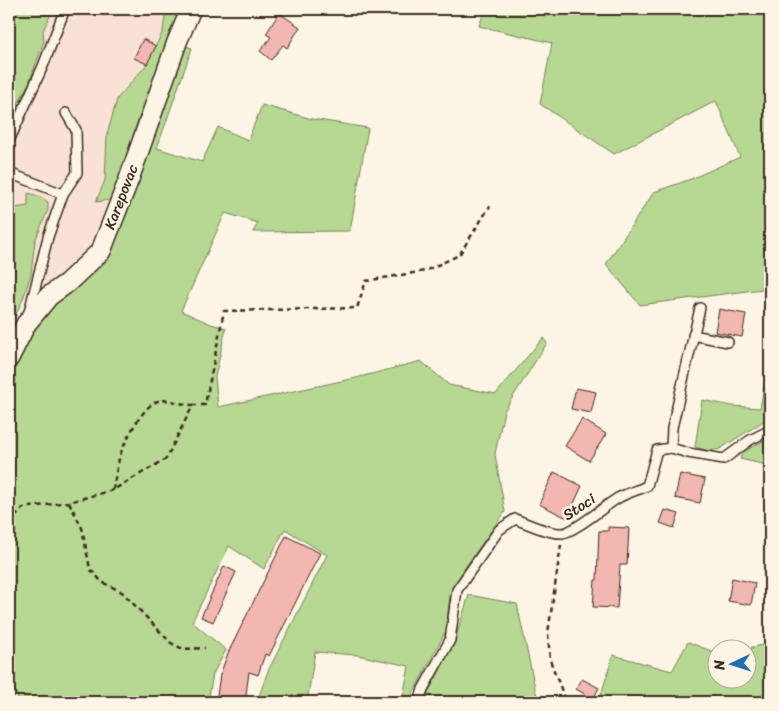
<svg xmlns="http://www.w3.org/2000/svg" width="779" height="711" font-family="Sriracha,sans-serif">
<rect width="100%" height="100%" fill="#fcf5e5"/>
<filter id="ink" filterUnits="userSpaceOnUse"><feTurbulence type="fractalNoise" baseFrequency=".02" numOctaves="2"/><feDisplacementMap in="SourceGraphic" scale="10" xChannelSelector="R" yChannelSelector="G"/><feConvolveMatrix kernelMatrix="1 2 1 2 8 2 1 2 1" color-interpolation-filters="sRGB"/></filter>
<g filter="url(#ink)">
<path fill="#f9e2d5" d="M53 9H166L163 31 147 64 117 99 107 135 105 180 96 202 115 199 100 235 86 254 60 279 23 299 31 274 35 241 48 210 28 206 9 227V117L11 116 29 83 44 41 43 32Z"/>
<g fill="#b6d892" stroke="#788158">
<path d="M9 9H53L43 31 44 41 29 83 11 117H9Z"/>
<path d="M166 9H183L135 128 131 153 115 199 96 202 105 180 107 135 117 99 147 64 163 31Z"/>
<path d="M485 9H770V288L640 305 606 264 654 192 691 179 740 157 716 101 614 154 540 104 552 43 479 26Z"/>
<path d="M186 46 192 48 157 148 202 162 218 127 248 140 262 105 312 119 368 128 350 231 253 232 258 223 225 213 181 311 211 324 226 328 215 377 218 407 356 378 421 361 449 385 496 394 543 338 547 343 504 411 495 454 505 512 464 569 450 595 446 631 412 695 411 702H402L409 666 357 655 315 652 307 702H257L268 671 327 555 285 529 264 569 229 546 192 622 226 650 213 674 208 702H19L9 672V378L16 354 52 303 108 256 136 178Z"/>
<path d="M28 193 39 196 48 202V210L35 241 31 274 23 299 9 330V227L14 208 28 206Z"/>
<path d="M770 353V417L720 449 709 451 695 447 702 400 732 406 760 408Z"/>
<path d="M770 437V455L766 465 740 459 742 453Z"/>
<path d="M469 595 517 604 538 702H426L429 691 454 643Z"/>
<path d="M688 642 716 653V678H746L747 656 752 647 770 644V702H599L613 655 672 671Z"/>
</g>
<g fill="#f2b7b0" stroke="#3b2a1e">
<path d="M279 13 300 27 287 48 283 45 271 60 260 51 271 37 266 34Z"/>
<path d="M143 39 156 46 147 64 134 58Z"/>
<path d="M719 309 746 314 742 337 715 332Z"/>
<path d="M576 388 596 392 591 413 571 409Z"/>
<path d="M582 419 606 434 589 461 565 446Z"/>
<path d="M554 472 582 486 567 518 539 504Z"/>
<path d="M680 474 705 479 700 503 675 498Z"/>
<path d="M665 510 679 514 674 528 660 523Z"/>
<path d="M608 527 629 528 627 565H620L617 608 593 607 595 580H597L599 531H608Z"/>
<path d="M286 536 320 553 269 656 265 654 258 675 249 672 245 702H216L220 675 228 653Z"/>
<path d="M224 566 236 572 213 622 201 617Z"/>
<path d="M732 578 755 583 751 605 728 601Z"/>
<path d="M582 679 599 688 593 699 576 689Z"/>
</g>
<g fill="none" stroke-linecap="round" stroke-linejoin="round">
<g stroke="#3b2a1e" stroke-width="12">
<g id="lane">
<path d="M9 141 43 66 65 9"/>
<path d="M9 173 63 194 48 237 29 312"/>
<path d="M63 194 77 173 76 130 66 113"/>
<path d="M693 335 728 342"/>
<path d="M671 448 672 428 700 308"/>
<path d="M419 702 423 689 450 640 457 590 499 530 515 519C529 524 549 534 563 533 574 532 606 505 618 498 627 493 638 490 647 486L657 450 671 448 688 453 724 459 750 440 770 430"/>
</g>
</g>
<g stroke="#3b2a1e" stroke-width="22">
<path id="street" d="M9 358 26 324 49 296 67 283 101 251 129 179 177 42 191 9"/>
</g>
<g stroke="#3b2a1e" stroke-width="2.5" stroke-dasharray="5 4" stroke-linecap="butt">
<path d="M113 490C115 479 117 466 120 455 125 441 143 405 158 401 169 398 181 405 193 405"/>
<path d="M69 502 82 528 90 569 102 582 122 592 171 643 183 649 205 648"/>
<path d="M9 524 23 508 69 502 113 490 166 459 193 405H205L224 311 357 308 366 281 425 271 459 255 490 206"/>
<path d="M561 545 548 633 550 660 566 702"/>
</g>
<use href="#lane" stroke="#fcf5e5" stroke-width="9"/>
<use href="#street" stroke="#fcf5e5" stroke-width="19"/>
</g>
</g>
<g text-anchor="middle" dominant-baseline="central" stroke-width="5" stroke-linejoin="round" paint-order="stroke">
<g font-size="15" fill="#3b2a1e" stroke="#fcf5e5">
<text transform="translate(121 197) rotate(-69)">Karepovac</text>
<text transform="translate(579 507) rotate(-33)">Stoci</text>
</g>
</g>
<rect width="779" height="711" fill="none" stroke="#fcf5e5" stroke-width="30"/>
<rect x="15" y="15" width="749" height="681" fill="none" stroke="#3b2a1e" stroke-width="2" filter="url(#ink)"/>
<g transform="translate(732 664) rotate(266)"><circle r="24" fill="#fcf5e5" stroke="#afa495"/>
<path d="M0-4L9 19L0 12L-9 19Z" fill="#1f6fb2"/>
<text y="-8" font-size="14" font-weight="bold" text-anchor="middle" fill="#3b2a1e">N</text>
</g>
</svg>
